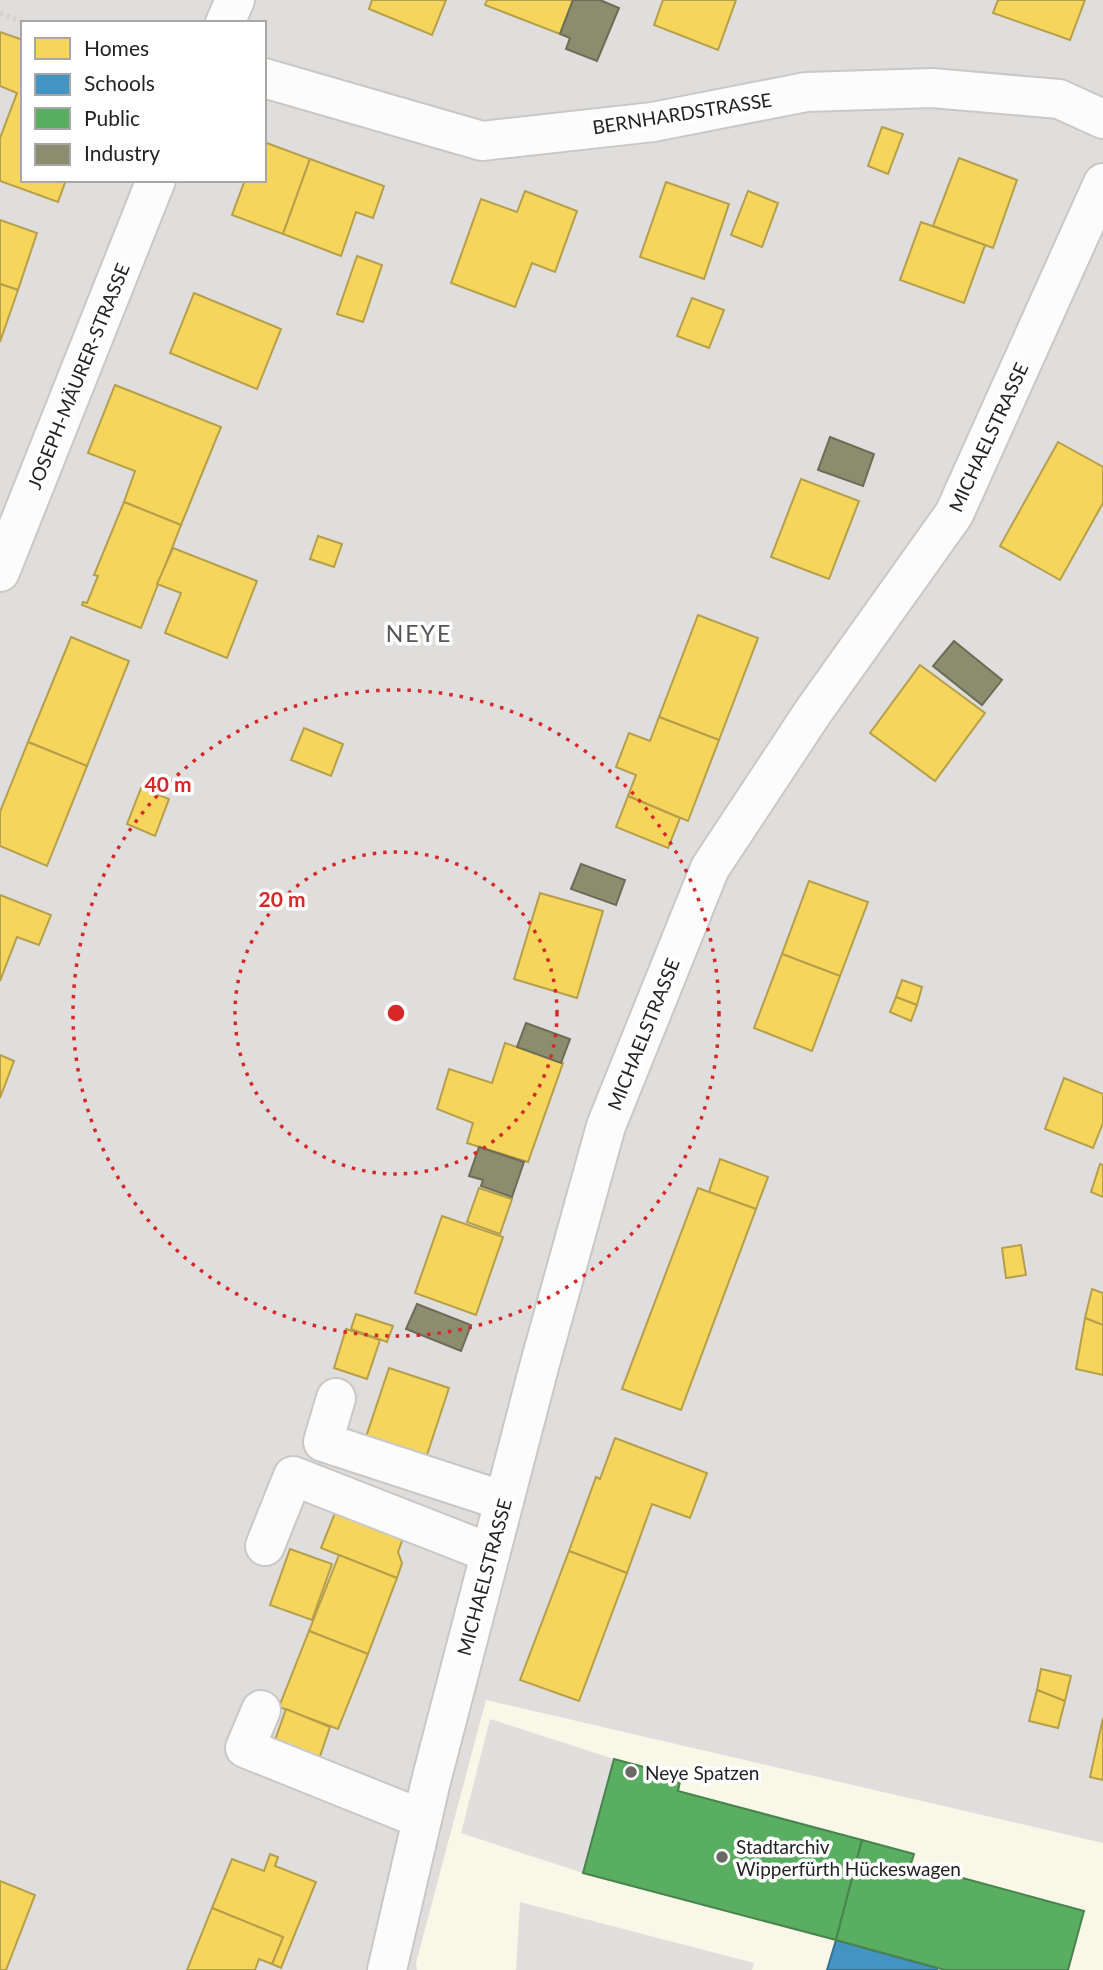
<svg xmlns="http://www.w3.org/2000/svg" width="1103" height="1970" font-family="Lato,sans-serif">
<rect width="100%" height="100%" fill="#f0eeeb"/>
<path fill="#dfdedc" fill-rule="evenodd" d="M0 0H1103V1970H0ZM23 23H264V180H23Z"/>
<path fill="#f8f7e8" d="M486 1700 1103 1843V1970H417L416 1963Z"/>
<g fill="#e0dfde">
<path d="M490 1719 614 1759 583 1873 461 1833Z"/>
<path d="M520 1902 754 1963 752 1970H516Z"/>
</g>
<g fill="#f6d55c" stroke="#b69f4b" stroke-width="2">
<path d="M372 0H446L432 35 369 9Z"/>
<path d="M487 0H573L560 34 485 5Z"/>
<path d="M663 0H736L718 50 654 25Z"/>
<path d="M998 0H1085L1070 40 993 13Z"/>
<path d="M0 32 23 40V180H66L58 202 0 181V138L17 93 0 86Z"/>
<path d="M882 127 903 134 888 174 868 166Z"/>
<path d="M264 142 310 159 283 234 232 215 245 180H264Z"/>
<path d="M959 158 1017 180 993 248 933 226Z"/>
<path d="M310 159 384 186 373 218 356 212 341 256 283 234Z"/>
<path d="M666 182 729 204 704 279 640 257Z"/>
<path d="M525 191 577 211 555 272 532 263 515 307 451 283 481 199 517 212Z"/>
<path d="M748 191 778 203 762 247 731 235Z"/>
<path d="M0 220 37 233 18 290 0 284Z"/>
<path d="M921 222 985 245 964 303 900 280Z"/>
<path d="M357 256 382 265 363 322 337 314Z"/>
<path d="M0 284 18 290 0 342Z"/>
<path d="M194 293 281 329 257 389 170 353Z"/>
<path d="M692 298 724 310 709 348 677 336Z"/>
<path d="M115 385 221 427 181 525 124 502 135 471 88 453Z"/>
<path d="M1058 442 1103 467V503L1060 580 1000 546Z"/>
<path d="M801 479 859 501 829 579 771 557Z"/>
<path d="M124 502 181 525 141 628 82 605 83 602 87 603 98 576 94 575Z"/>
<path d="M318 536 342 544 334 567 310 559Z"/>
<path d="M173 548 257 581 227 658 165 633 181 593 157 584Z"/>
<path d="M698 615 758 638 719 740 659 717Z"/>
<path d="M71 637 129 661 87 766 28 742Z"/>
<path d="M920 665 985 713 935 781 870 733Z"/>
<path d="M659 717 719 740 688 821 628 796 636 775 616 767 629 733 650 741Z"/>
<path d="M304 728 343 744 331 776 291 760Z"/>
<path d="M28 742 87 766 47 866 0 846V812Z"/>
<path d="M141 788 169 799 155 836 127 824Z"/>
<path d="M628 796 680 818 668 848 616 827Z"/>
<path d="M809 881 868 902 840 976 782 954Z"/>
<path d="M540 893 603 911 577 998 514 979Z"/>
<path d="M0 895 51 915 39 945 17 937 0 981Z"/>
<path d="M782 954 840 976 812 1051 754 1028Z"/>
<path d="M902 980 922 987 917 1005 896 997Z"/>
<path d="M896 997 917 1005 911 1021 890 1012Z"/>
<path d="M505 1043 563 1063 528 1162 467 1143 473 1123 437 1109 449 1069 492 1083Z"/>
<path d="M0 1055 14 1061 0 1098Z"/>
<path d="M1064 1078 1103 1094V1123L1093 1148 1045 1129Z"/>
<path d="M720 1159 768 1177 756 1209 709 1192Z"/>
<path d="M1100 1164 1103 1165V1197L1091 1192Z"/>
<path d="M479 1188 512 1199 500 1234 467 1222Z"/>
<path d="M698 1188 756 1209 681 1410 622 1389Z"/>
<path d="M442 1216 503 1237 476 1315 415 1293Z"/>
<path d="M1021 1245 1026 1275 1006 1278 1002 1248Z"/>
<path d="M1092 1289 1103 1293V1325L1085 1318Z"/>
<path d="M356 1314 393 1326 387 1342 351 1329Z"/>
<path d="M1085 1318 1103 1325V1375L1076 1369Z"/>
<path d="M346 1329 380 1340 367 1379 334 1368Z"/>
<path d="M389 1368 449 1388 423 1467 363 1446Z"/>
<path d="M615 1438 707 1473 690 1518 652 1504 627 1573 569 1551 596 1477 600 1479Z"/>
<path d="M339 1503 406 1530 398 1552 402 1563 397 1578 321 1548Z"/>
<path d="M290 1549 332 1564 312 1620 270 1605Z"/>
<path d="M569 1551 627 1573 579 1701 520 1680Z"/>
<path d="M339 1555 397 1578 368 1654 309 1631Z"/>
<path d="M309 1631 368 1654 338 1729 279 1707Z"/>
<path d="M1041 1669 1071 1676 1065 1701 1037 1690Z"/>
<path d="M1037 1690 1065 1701 1058 1728 1029 1721Z"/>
<path d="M286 1709 330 1727 318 1762 274 1743Z"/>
<path d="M1103 1718V1780L1090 1777Z"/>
<path d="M270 1854 278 1857 275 1866 316 1882 281 1968 272 1964 283 1937 212 1908 232 1859 264 1871Z"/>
<path d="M0 1881 35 1895 6 1970H0Z"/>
<path d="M212 1908 283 1937 272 1964 259 1959 255 1970H187Z"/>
</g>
<path fill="#4393c3" stroke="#397193" stroke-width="2" d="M836 1940 937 1968V1970H827Z"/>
<g fill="#5aae61" stroke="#49844e" stroke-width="2">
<path d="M614 1759 681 1777 678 1791 862 1840 836 1940 583 1873Z"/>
<path d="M862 1840 914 1854 911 1864 1084 1911 1068 1970H945L836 1940Z"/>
</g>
<g fill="#8c8c6e" stroke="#6c6c57" stroke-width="2">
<path d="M573 0H600L619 8 597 61 566 49 570 38 560 34Z"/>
<path d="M830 437 874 454 863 486 818 470Z"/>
<path d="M954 641 1002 680 982 705 933 666Z"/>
<path d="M581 864 625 880 616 905 571 889Z"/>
<path d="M526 1023 570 1039 561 1063 517 1047Z"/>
<path d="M479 1147 524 1162 512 1197 481 1186 483 1180 469 1176Z"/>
<path d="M417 1304 471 1325 461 1351 406 1329Z"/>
</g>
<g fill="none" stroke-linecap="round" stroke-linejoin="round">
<g stroke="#c9c8c7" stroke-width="42">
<g id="minor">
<path d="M225 23 235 0"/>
<path d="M264 78 482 141 653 122 806 92 932 88 1059 99 1103 119"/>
<path d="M0 572 156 180"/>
<path d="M336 1398 323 1442 504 1501"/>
<path d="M265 1546 293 1476 490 1553"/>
<path d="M261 1710 245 1748 422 1819"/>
<path d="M387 1970 431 1781 539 1367 606 1126 710 868 813 712 954 514 1103 183"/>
</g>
</g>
<path stroke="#dccecd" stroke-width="4.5" stroke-dasharray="3.5 3.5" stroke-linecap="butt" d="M0 13 25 23"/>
<use href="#minor" stroke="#fdfcfc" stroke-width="38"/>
</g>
<g fill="none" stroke="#d62828" stroke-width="3.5" stroke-dasharray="3.5 7">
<circle cx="396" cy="1013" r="161"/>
<circle cx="396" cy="1013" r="323"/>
</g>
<g fill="#6a6968" stroke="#fff" stroke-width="2.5">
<circle cx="631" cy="1772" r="7"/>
<circle cx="722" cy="1857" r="7"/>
</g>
<g text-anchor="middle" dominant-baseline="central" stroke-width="7" stroke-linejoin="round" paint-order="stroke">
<g font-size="19" fill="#222" stroke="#fff">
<text transform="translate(682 113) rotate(-9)">BERNHARDSTRASSE</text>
<text transform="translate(78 376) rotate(-68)">JOSEPH-MÄURER-STRASSE</text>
<text transform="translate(988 437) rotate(-65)">MICHAELSTRASSE</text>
<text transform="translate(643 1034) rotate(-68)">MICHAELSTRASSE</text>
<text transform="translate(484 1577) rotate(-75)">MICHAELSTRASSE</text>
</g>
<g font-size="19" fill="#222" stroke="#fff" text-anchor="start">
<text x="645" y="1772">Neye Spatzen</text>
<text x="736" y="1846">Stadtarchiv<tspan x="736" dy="22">Wipperfürth Hückeswagen</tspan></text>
</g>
<g font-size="23" letter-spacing="2" fill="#555" stroke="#fff">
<text x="419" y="633">NEYE</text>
</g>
</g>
<circle cx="396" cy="1013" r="10" fill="#d62828" stroke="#fff" stroke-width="3.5"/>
<g font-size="21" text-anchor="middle" font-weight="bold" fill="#d62828" stroke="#fff" stroke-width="7" stroke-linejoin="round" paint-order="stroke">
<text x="168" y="792">40 m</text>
<text x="282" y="907">20 m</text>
</g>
<rect x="21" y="21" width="245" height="161" fill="#ffffff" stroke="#a7a7a7" stroke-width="2"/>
<rect x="35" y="38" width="35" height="21" fill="#f6d55c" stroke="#a7a7a7" stroke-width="2"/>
<text x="84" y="56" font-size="21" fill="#222222">Homes</text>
<rect x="35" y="74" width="35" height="21" fill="#4393c3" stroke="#a7a7a7" stroke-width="2"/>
<text x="84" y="91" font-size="21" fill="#222222">Schools</text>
<rect x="35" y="108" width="35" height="21" fill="#5aae61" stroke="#a7a7a7" stroke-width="2"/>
<text x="84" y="126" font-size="21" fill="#222222">Public</text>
<rect x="35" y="144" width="35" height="21" fill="#8c8c6e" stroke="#a7a7a7" stroke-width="2"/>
<text x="84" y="161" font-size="21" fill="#222222">Industry</text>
</svg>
